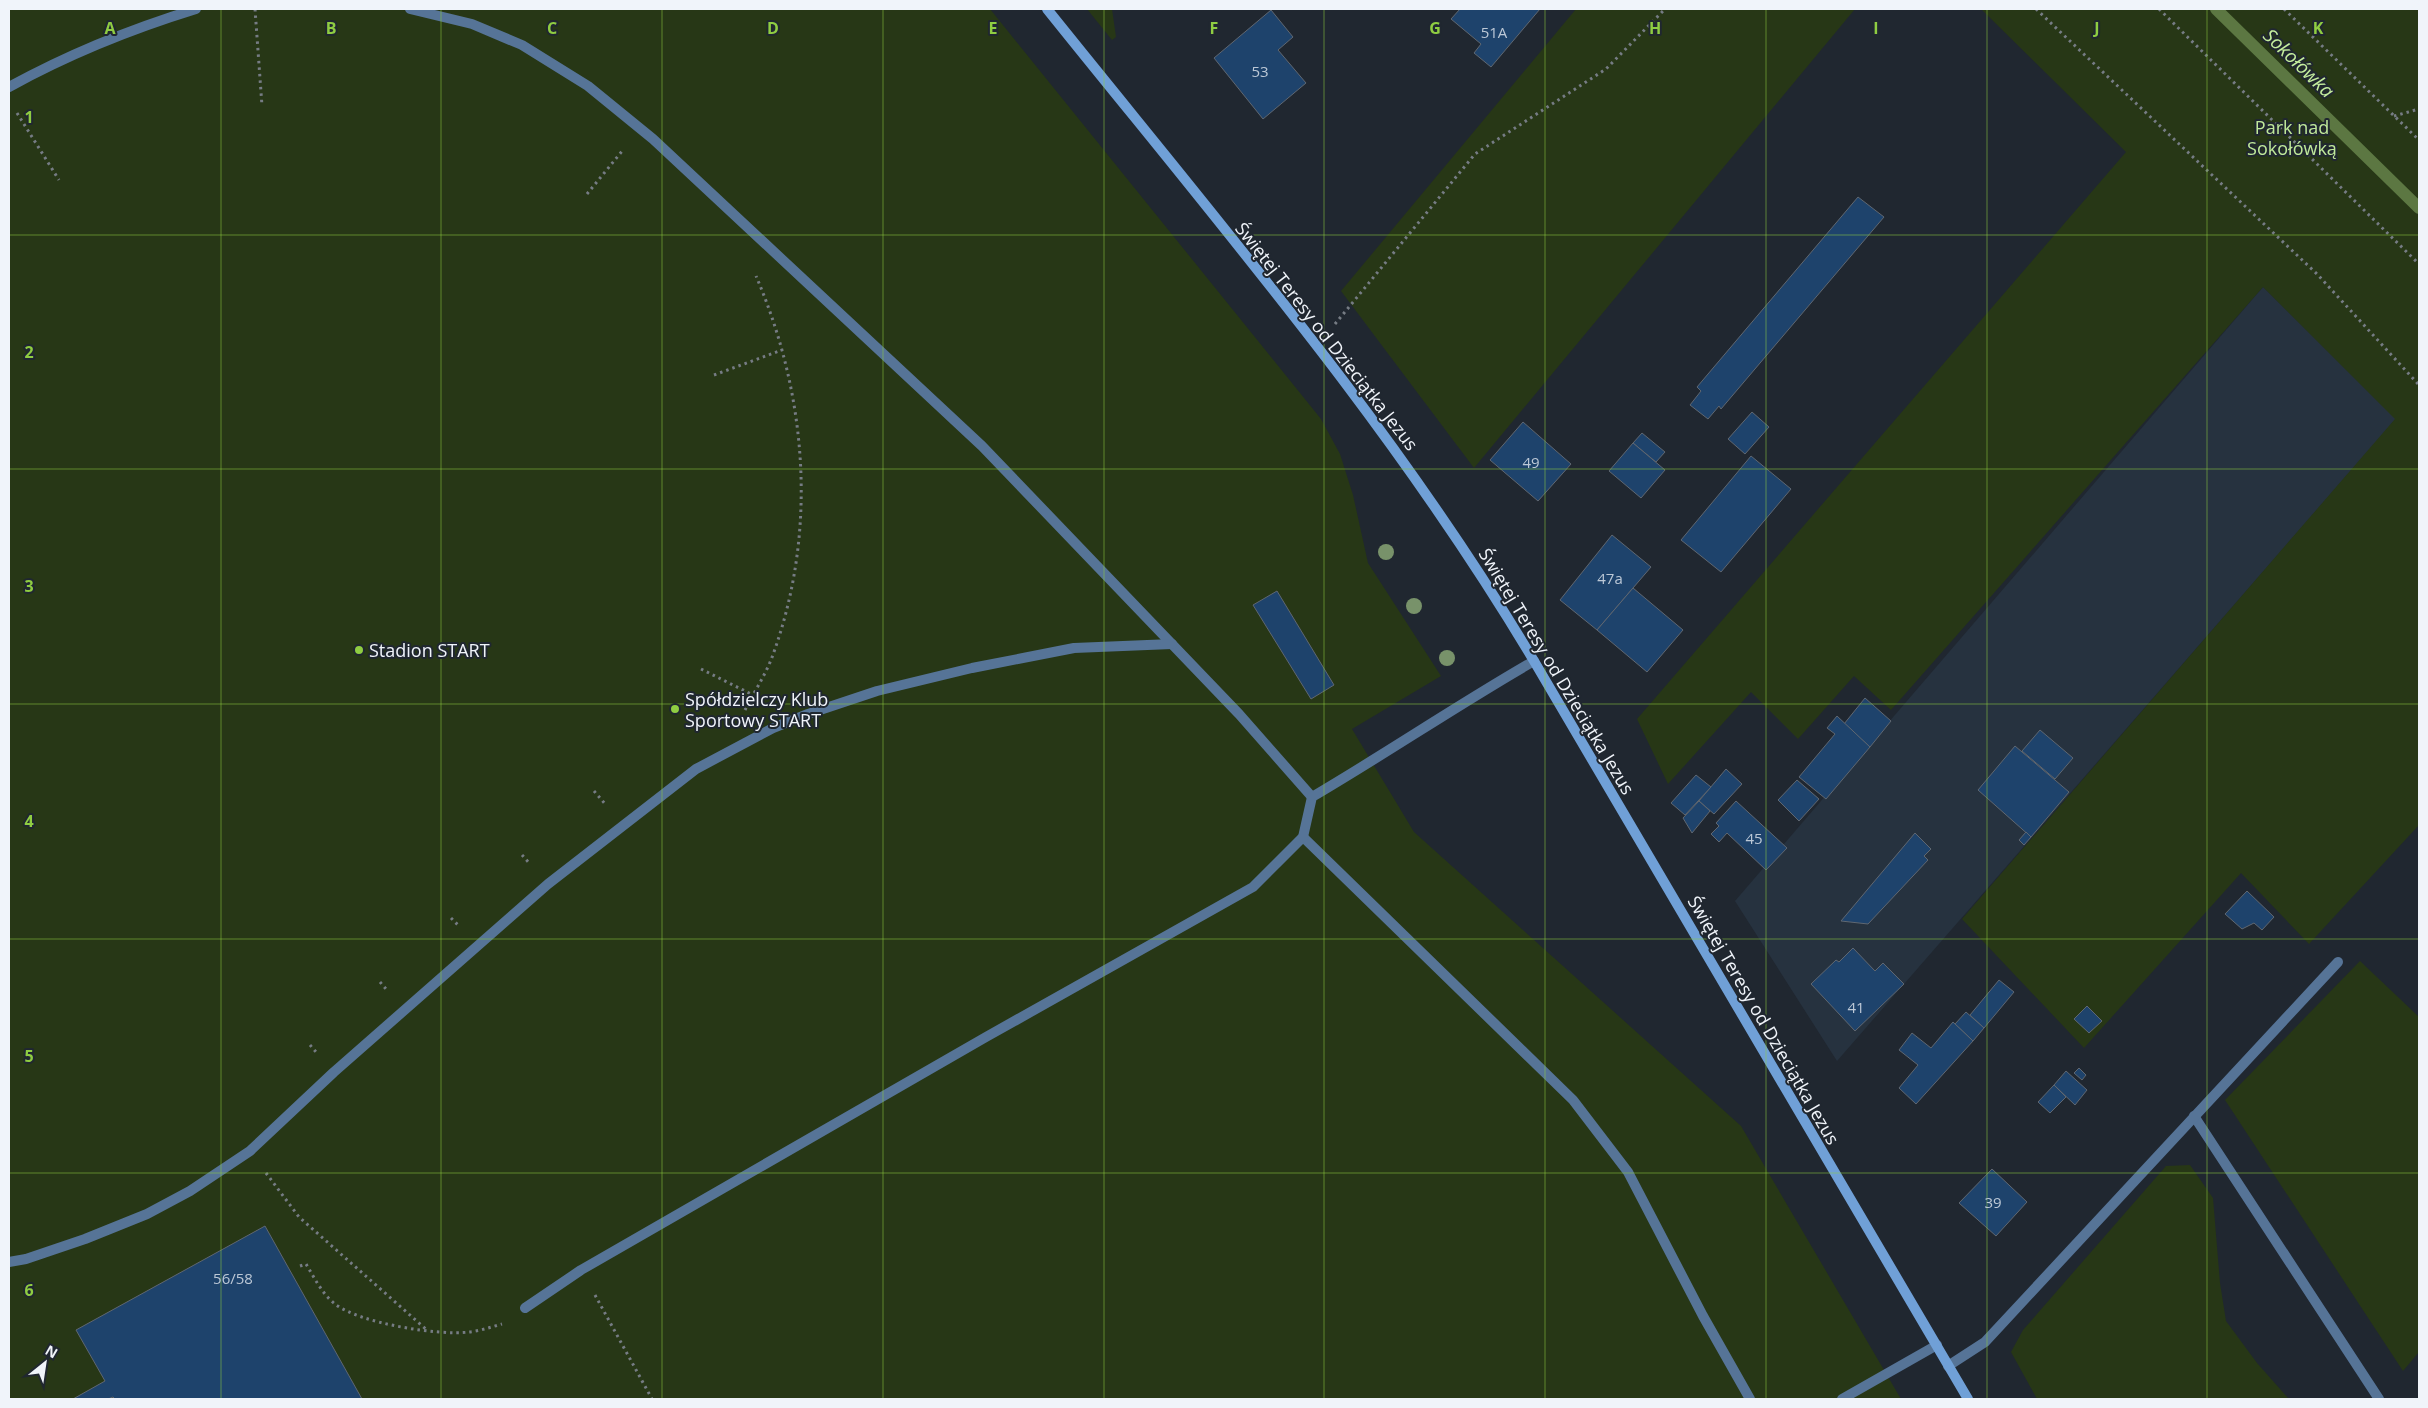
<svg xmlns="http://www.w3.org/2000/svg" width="2428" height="1408" font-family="'Open Sans',sans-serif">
<rect width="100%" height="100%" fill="#202730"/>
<path fill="#26323f" d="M2263 287 2396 419 1837 1061 1735 901Z"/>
<g fill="#273716">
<path d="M9 9H990L1321 419 1340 454 1353 495 1368 563 1441 676 1352 729 1414 832 1741 1126 1901 1399H9Z"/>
<path d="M1087 9H1112L1116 37 1112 40Z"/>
<path d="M1576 9H1855L1474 468 1341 291Z"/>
<path d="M1981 9H2419V825L2309 944 2241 873 2084 1048 1962 919 2395 419 2263 287 1891 710 1854 676 1798 739 1751 692 1668 784 1637 719 2126 152Z"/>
<path d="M2360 961 2419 1017V1352L2403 1371 2225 1100Z"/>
<path d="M2190 1165 2213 1198 2220 1283 2226 1321 2257 1363 2289 1399H2037L2011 1352 2023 1330 2166 1166Z"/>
</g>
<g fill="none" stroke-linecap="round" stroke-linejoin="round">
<path stroke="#5c7742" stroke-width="12" d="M2216 9 2419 208"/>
</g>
<g fill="#1e436c" stroke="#5f6771">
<path d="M1460 9H1540L1491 67 1474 53 1481 44 1451 19Z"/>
<path d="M1271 10 1293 37 1278 50 1306 83 1263 119 1214 58Z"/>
<path d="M1858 197 1884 217 1721 409 1719 406 1708 419 1690 405 1701 391 1697 387Z"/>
<path d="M1752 412 1769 427 1745 454 1728 439Z"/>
<path d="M1523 422 1571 464 1538 501 1490 460Z"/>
<path d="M1642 433 1665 452 1656 462 1633 443Z"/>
<path d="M1633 443 1665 470 1641 498 1609 471Z"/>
<path d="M1751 456 1791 489 1721 572 1681 540Z"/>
<path d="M1612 535 1651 567 1597 630 1560 600Z"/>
<path d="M1633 588 1683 630 1647 672 1597 630Z"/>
<path d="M1277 591 1334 685 1311 699 1253 605Z"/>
<path d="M1865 698 1891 721 1870 747 1844 724Z"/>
<path d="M1837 716 1870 747 1826 799 1799 777 1835 734 1827 728Z"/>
<path d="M2040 730 2073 758 2055 779 2022 751Z"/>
<path d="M2015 746 2069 792 2031 837 1978 790Z"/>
<path d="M1726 769 1742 784 1714 814 1699 801Z"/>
<path d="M1696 775 1711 787 1685 815 1671 803Z"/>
<path d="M1797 780 1819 799 1799 821 1778 800Z"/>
<path d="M1699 801 1710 811 1692 833 1683 818Z"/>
<path d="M1736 801 1787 848 1766 870 1727 833 1719 842 1711 834 1719 826 1716 823Z"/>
<path d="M2026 832 2031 837 2024 845 2019 840Z"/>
<path d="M1915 833 1931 849 1924 856 1928 860 1868 924 1841 921Z"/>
<path d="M2247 891 2274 917 2262 930 2254 923 2242 929 2225 914Z"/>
<path d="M1853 948 1875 971 1883 963 1904 984 1855 1031 1811 984 1836 960 1839 962Z"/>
<path d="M1999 980 2014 992 1984 1028 1970 1015Z"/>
<path d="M2087 1006 2102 1021 2089 1033 2074 1019Z"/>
<path d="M1966 1012 1984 1028 1973 1041 1955 1024Z"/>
<path d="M1953 1022 1973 1041 1916 1104 1899 1088 1918 1065 1899 1050 1912 1033 1931 1048Z"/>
<path d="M2079 1068 2086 1075 2082 1080 2074 1073Z"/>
<path d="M2066 1071 2087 1090 2075 1105 2054 1085Z"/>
<path d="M2054 1085 2066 1097 2050 1113 2038 1102Z"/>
<path d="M1992 1169 2027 1202 1996 1236 1959 1203Z"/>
<path d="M265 1226 362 1399H115L113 1397 108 1399H73L105 1381 76 1330Z"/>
</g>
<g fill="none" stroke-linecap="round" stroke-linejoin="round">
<g stroke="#767c84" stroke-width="3" stroke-dasharray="2.5 4" stroke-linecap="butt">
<path d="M255 9 262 106"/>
<path d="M2036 9 2317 274 2419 385"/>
<path d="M2159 9 2419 264"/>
<path d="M2284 9 2419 140"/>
<path d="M17 113 59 180"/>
<path d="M2394 116 2419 109"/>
<path d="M587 194 623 150"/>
<path d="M1335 324 1475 154 1606 69 1665 9"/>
<path d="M714 375 782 350"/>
<path d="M701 669 753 695"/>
<path d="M745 710C753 694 764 677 771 660 818 535 808 397 756 276"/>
<path d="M594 791 606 805"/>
<path d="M522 855 530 864"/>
<path d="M451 918 458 925"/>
<path d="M380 982 386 989"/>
<path d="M310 1045 316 1052"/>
<path d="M266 1173 299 1217 428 1331"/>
<path d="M300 1266 306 1264C314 1277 322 1294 335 1304 359 1323 438 1336 469 1332 480 1331 491 1327 502 1324"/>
<path d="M595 1295 652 1399"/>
</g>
<g stroke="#567497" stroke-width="10">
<path d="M410 9 472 24 522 45 588 86 653 139 982 446 1239 714 1312 797"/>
<path d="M9 87C69 54 131 29 196 9"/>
<path d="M1303 837 1573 1100 1628 1172 1703 1316 1750 1399"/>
<path d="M2194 1116 2379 1399"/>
<path d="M9 1262 26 1259 85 1239 147 1214 190 1191 250 1151 334 1072 548 884 696 769 773 728 808 714 877 691 972 668 1074 648 1172 644"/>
<path d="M525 1308 581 1270 986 1037 1253 887 1303 837 1312 797C1387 753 1459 704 1534 661"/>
<path d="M1948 1366 1985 1342 2338 962"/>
<path d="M1842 1399 1937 1345"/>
</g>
<path stroke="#70a0d7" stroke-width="10" d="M1047 9C1217 221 1395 427 1534 661L1968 1399"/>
</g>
<g fill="#78926a">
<circle cx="1386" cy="552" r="8"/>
<circle cx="1414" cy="606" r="8"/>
<circle cx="1447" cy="658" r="8"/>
</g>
<path fill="none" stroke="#8fcd42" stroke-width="1" stroke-opacity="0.55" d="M221 9V1399M441 9V1399M662 9V1399M883 9V1399M1104 9V1399M1324 9V1399M1545 9V1399M1766 9V1399M1987 9V1399M2207 9V1399M9 235H2419M9 469H2419M9 704H2419M9 939H2419M9 1173H2419"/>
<g fill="#8fcd42" stroke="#202730" stroke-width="2">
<circle cx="359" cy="650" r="5"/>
<circle cx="675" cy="709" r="5"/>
</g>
<g text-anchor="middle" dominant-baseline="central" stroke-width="4" stroke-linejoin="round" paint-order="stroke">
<g font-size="15" fill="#bcc8d6">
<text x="1494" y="32">51A</text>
<text x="1260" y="71">53</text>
<text x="1531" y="462">49</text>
<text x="1610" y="578">47a</text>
<text x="1754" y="838">45</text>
<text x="1856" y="1007">41</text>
<text x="1993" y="1202">39</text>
<text x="233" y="1278">56/58</text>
</g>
<g font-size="18" fill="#c0e99a" stroke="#202730">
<text x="2292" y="127">Park nad<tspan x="2292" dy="21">Sokołówką</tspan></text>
</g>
<g font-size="18" fill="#f0f4fa" stroke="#202730">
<text transform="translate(1327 336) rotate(52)">Świętej Teresy od Dzieciątka Jezus</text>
<text transform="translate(1557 671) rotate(59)">Świętej Teresy od Dzieciątka Jezus</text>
<text transform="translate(1764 1020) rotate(60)">Świętej Teresy od Dzieciątka Jezus</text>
</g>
<g font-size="18" fill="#f0f4fa" stroke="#202730" text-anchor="start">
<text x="369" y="650">Stadion START</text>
<text x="685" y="699">Spółdzielczy Klub<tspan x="685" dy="21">Sportowy START</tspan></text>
</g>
<g font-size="19" font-style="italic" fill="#c5ee9e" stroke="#202730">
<text transform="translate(2299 63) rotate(44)">Sokołówka</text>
</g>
</g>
<g font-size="16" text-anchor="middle" font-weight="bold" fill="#8fcd42" stroke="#202730" stroke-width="4" stroke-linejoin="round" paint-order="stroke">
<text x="110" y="34">A</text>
<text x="331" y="34">B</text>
<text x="552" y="34">C</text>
<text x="773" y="34">D</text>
<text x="993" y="34">E</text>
<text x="1214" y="34">F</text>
<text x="1435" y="34">G</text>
<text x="1655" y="34">H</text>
<text x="1876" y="34">I</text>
<text x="2097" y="34">J</text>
<text x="2318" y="34">K</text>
<text x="29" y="123">1</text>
<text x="29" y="358">2</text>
<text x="29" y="592">3</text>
<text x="29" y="827">4</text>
<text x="29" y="1062">5</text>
<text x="29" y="1296">6</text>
</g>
<rect width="2428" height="1408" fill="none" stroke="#f0f4fa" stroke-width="20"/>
<g transform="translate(45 1363) rotate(30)" stroke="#202730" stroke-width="4" paint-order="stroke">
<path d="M0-4L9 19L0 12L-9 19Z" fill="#f0f4fa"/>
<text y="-8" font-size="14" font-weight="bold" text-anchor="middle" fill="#f0f4fa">N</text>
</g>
</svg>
